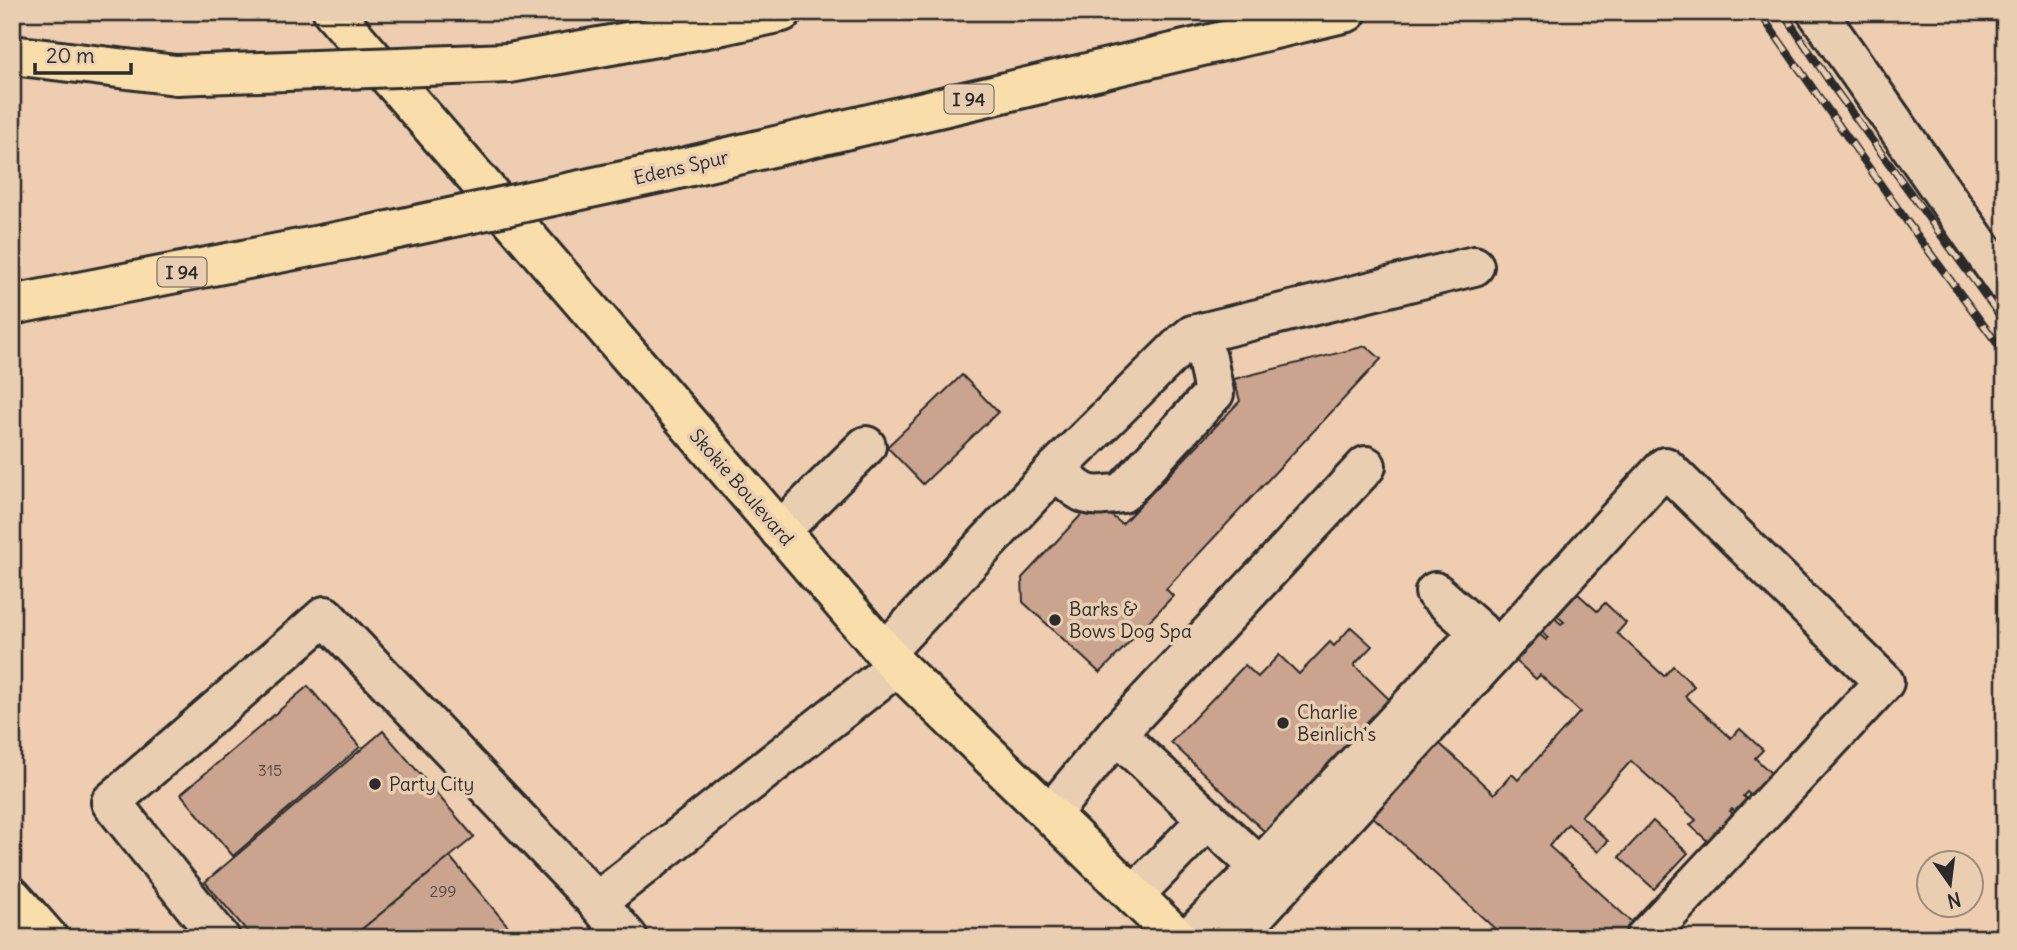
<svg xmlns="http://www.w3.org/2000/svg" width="2017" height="950" font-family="Delius,sans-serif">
<rect width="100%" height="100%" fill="#eecdb0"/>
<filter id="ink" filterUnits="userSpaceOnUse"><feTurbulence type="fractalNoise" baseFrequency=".0143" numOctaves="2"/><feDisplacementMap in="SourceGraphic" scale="14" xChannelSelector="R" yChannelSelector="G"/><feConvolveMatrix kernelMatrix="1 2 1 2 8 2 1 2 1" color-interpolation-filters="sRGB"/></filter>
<g filter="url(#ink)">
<g fill="#cba48f" stroke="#2b2b2b" stroke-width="2">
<path d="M1366 346 1381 359 1166 589 1173 596 1100 673 1023 602 1022 578 1082 514 1108 513 1122 524 1240 401 1234 379Z"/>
<path d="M962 375 998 412 923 484 887 447Z"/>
<path d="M1577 593 1597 611 1605 603 1626 623 1617 633 1664 676 1673 666 1694 686 1685 696 1731 738 1740 729 1763 750 1755 758 1774 776 1753 798 1747 792 1743 796 1756 807 1745 820 1732 809 1730 811 1737 817 1712 845 1690 825 1696 820 1631 761 1581 816 1608 841 1598 852 1568 824 1549 846 1634 924 1621 938H1505L1371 815 1439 743 1494 794 1512 774 1518 780 1580 712 1540 675 1536 679 1515 660 1539 634 1546 640 1548 638 1535 626 1548 612 1561 624 1564 622 1557 616Z"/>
<path d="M1351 627 1372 646 1354 665 1394 704 1269 836 1171 742 1245 665 1258 677 1279 655 1299 674 1330 642 1334 646Z"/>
<path d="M308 686 360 747 233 856 181 794Z"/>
<path d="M383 731 474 837 351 938H253L205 882Z"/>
<path d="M1653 821 1688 853 1654 889 1619 857Z"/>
<path d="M450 857 508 926 493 938H351Z"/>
<path d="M508 926 518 938H493Z"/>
</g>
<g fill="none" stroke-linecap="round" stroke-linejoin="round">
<g stroke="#2b2b2b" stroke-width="44">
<g id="minor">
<path d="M1817 12 2005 282"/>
<path d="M1055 470 1184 342 1193 335"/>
<path d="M780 531 866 446"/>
<path d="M885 652 1055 470C1084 495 1083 499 1122 493L1214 393 1207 358 1193 335 1474 266"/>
<path d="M1116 734 1279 885"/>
<path d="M1051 813 1116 734 1366 466"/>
<path d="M1134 895 1208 819"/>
<path d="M597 902 897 666"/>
<path d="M220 938 111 802 325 616 597 902 628 938"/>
<path d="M1189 938 1260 867 1480 632 1435 592"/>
<path d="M1234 938 1665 467 1884 682 1645 938"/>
</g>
</g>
<g stroke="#2b2b2b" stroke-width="44">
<path id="major" d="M333 12 897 666 1178 938"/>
</g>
<g stroke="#2b2b2b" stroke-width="44">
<g id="highway">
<path d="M12 55 176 75"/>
<path d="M509 63 718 26 782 12"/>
<path d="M665 172 1347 12"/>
<path d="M12 305 351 239"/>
<path d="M12 897 48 938"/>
</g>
</g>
<use href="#minor" stroke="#eaceb1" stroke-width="38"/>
<use href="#major" stroke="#f9deab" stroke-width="38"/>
<use href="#highway" stroke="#f9deab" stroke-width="38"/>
<g stroke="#2b2b2b" stroke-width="8">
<g id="rail">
<path d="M1759 12 1908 223 2005 354"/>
<path d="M1783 12 1831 84 2005 323"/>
</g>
</g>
<use href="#rail" stroke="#eaceb1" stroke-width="5" stroke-dasharray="16" stroke-linecap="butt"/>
<g stroke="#2b2b2b" stroke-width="44" stroke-linecap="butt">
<g id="highway-bridge">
<path d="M176 75 509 63"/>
<path d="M351 239 665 172"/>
</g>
</g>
<use href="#highway-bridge" stroke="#f9deab" stroke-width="38"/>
</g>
</g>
<g fill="#2b2b2b" stroke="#eaceb1" stroke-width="2.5">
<circle cx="1055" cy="620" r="7"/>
<circle cx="1283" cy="723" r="7"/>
<circle cx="375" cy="784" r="7"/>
</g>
<g text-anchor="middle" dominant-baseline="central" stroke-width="7" stroke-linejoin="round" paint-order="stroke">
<g font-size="16" fill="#534944">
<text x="270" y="770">315</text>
<text x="443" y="891">299</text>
</g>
<g fill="#eaceb1" stroke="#645c53" stroke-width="2">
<rect x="944.5" y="84.5" width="49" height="29" rx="5"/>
<rect x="157.5" y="257.5" width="49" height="29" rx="5"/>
</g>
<g font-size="18" font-weight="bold" fill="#2b2b2b">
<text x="969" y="99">I 94</text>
<text x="182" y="272">I 94</text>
</g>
<g font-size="19" fill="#2b2b2b" stroke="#eaceb1">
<text transform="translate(681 167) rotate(-13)">Edens Spur</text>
<text transform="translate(742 487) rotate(49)">Skokie Boulevard</text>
</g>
<g font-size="19" fill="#2b2b2b" stroke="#eaceb1" text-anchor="start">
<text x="1069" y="609">Barks &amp;<tspan x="1069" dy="22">Bows Dog Spa</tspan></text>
<text x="1297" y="712">Charlie<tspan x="1297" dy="22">Beinlich's</tspan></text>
<text x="389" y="784">Party City</text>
</g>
</g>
<rect width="2017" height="950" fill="none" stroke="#eaceb1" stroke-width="42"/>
<rect x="21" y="21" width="1975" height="908" fill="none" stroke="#2b2b2b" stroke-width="2.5" filter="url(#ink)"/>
<g transform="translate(1950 884) rotate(166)"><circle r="33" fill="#eaceb1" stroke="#9e8d7b" stroke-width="2"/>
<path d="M0-5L12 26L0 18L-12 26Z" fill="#2b2b2b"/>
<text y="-10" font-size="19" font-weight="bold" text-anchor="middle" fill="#2b2b2b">N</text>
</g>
<path d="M35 63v10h96v-10" fill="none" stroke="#2b2b2b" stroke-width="3.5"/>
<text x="46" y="63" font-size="21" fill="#2b2b2b" stroke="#eaceb1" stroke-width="5" paint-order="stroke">20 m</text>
</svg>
